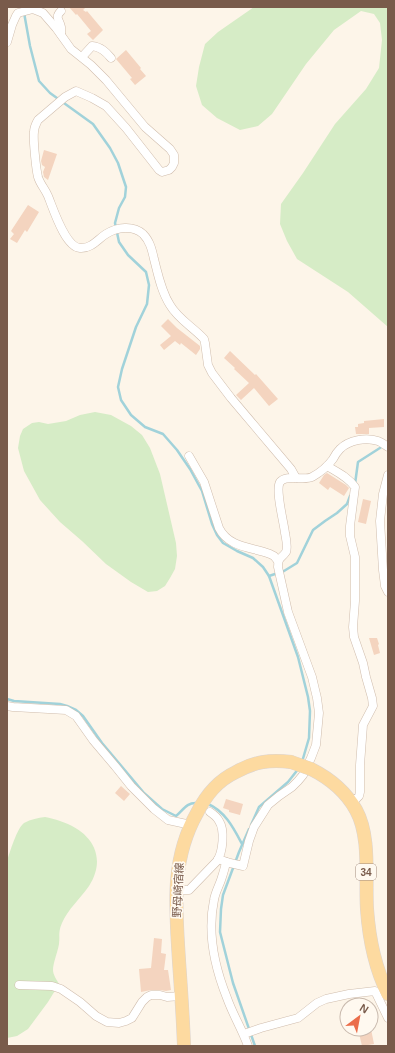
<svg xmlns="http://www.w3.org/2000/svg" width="395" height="1053" font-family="Helvetica,'Noto Sans JP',sans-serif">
<rect width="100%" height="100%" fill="#fdf5e9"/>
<g fill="#d6ecc6">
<path d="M254 7H388V327L348 292 297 259 287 241 280 224 281 204 303 173 335 124 366 89 379 68 382 40 380 23 374 14 361 11 334 30 306 64 272 114 258 126 240 130 217 118 202 105 196 86 199 67 205 44 218 32Z"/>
<path d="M95 412 111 415 131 426 142 435 150 448 160 474 176 543 177 556 175 569 170 578 165 586 157 591 148 592 131 582 106 564 82 541 60 522 40 500 24 471 18 448 20 436 23 429 32 423 39 422 48 424 66 421 80 415Z"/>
<path d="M45 817C50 818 55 819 60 821 91 831 108 856 89 886 80 899 68 909 62 923 58 932 60 936 59 944 58 951 53 963 53 970 53 975 57 980 59 984L48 1002 28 1029 17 1036 7 1038V861C10 852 17 828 24 823 31 819 38 818 45 817Z"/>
</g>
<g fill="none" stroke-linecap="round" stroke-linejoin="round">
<g stroke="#a1d2da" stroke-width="2.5">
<path d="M23 7 30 46 39 81 50 93 93 124 110 148 118 163 126 187 125 197 119 208 115 223 119 242 128 255 146 272 149 285 147 304 136 327 122 369 118 387 121 400 131 415 145 427 163 434 177 450 190 469 202 491 212 524 217 535 223 543 237 551 253 558 263 567 269 576 298 657 308 697 310 711 309 738 302 762"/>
<path d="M355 484 358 462 383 446"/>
<path d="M269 576 284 571 297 563 313 530 325 521 337 513 347 504 350 496"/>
<path d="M7 699 14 701 60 704 67 706 76 710 83 716 102 743 144 793 162 809 176 816C183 810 187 802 197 803"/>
<path d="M208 804C225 811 234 829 242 844"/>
<path d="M251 825 259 807 288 782 299 768"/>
<path d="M249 829 239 852 223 895 221 909 220 932 233 983 255 1046"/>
</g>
</g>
<g fill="#f4d4bf">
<path d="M69 7H86L83 10 86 12 87 11 103 30 93 40 87 34 91 31 77 14 76 15Z"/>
<path d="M126 50 141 68 140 69 146 76 135 85 130 79 132 78 116 59Z"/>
<path d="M44 150 57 154 48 180 44 177 43 172 45 167 42 165 41 161Z"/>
<path d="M28 205 39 212 27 232 25 230 17 243 10 239 14 234 11 231Z"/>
<path d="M168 319 177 328 200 346V349L196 355 181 343 180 345 175 341 164 350 160 345 171 336 161 326Z"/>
<path d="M230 351 255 375 256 374 278 399 269 406 254 388 241 400 236 395 249 383 234 369 235 368 224 358Z"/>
<path d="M384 419V427L369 428V434H356L355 427H358V424L364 423V421Z"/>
<path d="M327 473 346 485 349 488 344 496 330 487 328 490 319 483 324 475Z"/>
<path d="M363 499 371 501 366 524 358 522Z"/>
<path d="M369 638H377L379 644 378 645 380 653 374 655Z"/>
<path d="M121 786 130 794 124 801 115 793Z"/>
<path d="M226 799 243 804 240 815 229 812V810L223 808Z"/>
<path d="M154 938 162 939 161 953 166 954 164 970H168L171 990 166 991 160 990H151L141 992 139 969 151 968Z"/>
<path d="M358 1029H371L374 1044 362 1046Z"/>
</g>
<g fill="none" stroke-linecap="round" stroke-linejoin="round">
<g stroke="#d0bdad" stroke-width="9">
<g id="street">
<path d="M61 34C61 33 61 29 61 27 60 20 54 18 61 11"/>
<path d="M7 42 12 25 16 16 18 13 33 9 43 13 56 28 71 49 91 65 106 80 145 127 170 149 174 155V163L172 167 169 170 162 172 159 170 126 128 106 106 92 98 76 91 65 97 38 120C36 124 34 127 34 132 33 140 36 169 38 177 40 184 45 189 48 196 53 208 65 247 80 248 91 249 98 239 106 234 117 227 133 225 143 234 150 241 152 250 154 259 158 274 161 291 170 305 178 319 193 327 204 339L205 343 208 365 212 373 231 398 291 469 296 478"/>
<path d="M82 57 92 46C101 47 106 52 111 58"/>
<path d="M189 456 204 482 219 528C229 548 252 547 270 554L274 556 278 561"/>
<path d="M327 466C337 472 348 477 355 487L350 526V536L355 557V601L353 627 354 637 363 663 366 677 372 698 373 706 363 725 360 765V792L359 796 352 803"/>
<path d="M388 475 383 494 380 521 383 570 385 586 388 592"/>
<path d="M7 706 13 707 66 710 76 716 93 740 115 766 131 786 154 809 168 820 191 825"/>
<path d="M218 859 230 863 243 866 249 841 254 827 268 805 279 796 292 787 298 781 303 775 311 758 316 745 319 713 317 698 312 677 288 612 278 567C278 557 281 559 286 552 288 547 286 538 285 533 284 523 275 490 280 482 286 474 304 481 312 477 321 472 328 466 333 459 335 455 337 452 340 449 349 440 366 437 378 441 381 442 385 445 388 447"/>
<path d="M226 862C225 868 223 874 221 880 219 886 215 893 214 900 207 933 215 968 227 998 233 1015 242 1029 248 1046"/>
<path d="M176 890H189L217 861C223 852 225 830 219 821 217 817 213 814 210 812"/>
<path d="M19 985 52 986 61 989 80 1002 96 1016 107 1022 119 1023 126 1021 132 1018 142 1002 147 997 151 995H160L167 997 181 996"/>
<path d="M244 1034 261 1028 298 1018 317 1003 326 999 349 994 375 991 388 1018"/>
</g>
</g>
<g stroke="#dcd4d0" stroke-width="14">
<g id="primary">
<path d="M311 769C329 778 346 792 356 810 371 837 365 878 367 909 369 938 375 968 388 994"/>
<path d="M184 1046C183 1018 181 989 179 961 176 909 170 861 197 813 206 795 217 781 236 772 254 762 270 759 291 762"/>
</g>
</g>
<use href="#street" stroke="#fff" stroke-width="8"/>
<use href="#primary" stroke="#fddaa0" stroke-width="13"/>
<g stroke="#dcd4d0" stroke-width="14" stroke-linecap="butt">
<path id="primary-bridge" d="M291 762 311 769"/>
</g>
<use href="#primary-bridge" stroke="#fddaa0" stroke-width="13"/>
</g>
<g text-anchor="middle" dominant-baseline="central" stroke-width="3.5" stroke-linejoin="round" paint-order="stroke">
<rect fill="#fff9f0" stroke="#a18a7c" stroke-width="1" x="356" y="864" width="20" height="16" rx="3"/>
<g font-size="10" font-weight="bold" fill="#795b4b">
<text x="366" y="872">34</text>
</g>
<g font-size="11" fill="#795b4b" stroke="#fff9f0">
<text transform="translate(178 890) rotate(-87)">野母崎宿線</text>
</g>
</g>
<rect width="395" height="1053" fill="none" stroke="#795b4b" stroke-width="16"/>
<g transform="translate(359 1017) rotate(32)"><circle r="19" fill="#fff9f0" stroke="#c9baae"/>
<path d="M0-3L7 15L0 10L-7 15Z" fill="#eb6d4a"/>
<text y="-6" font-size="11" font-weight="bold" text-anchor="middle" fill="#795b4b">N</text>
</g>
</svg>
